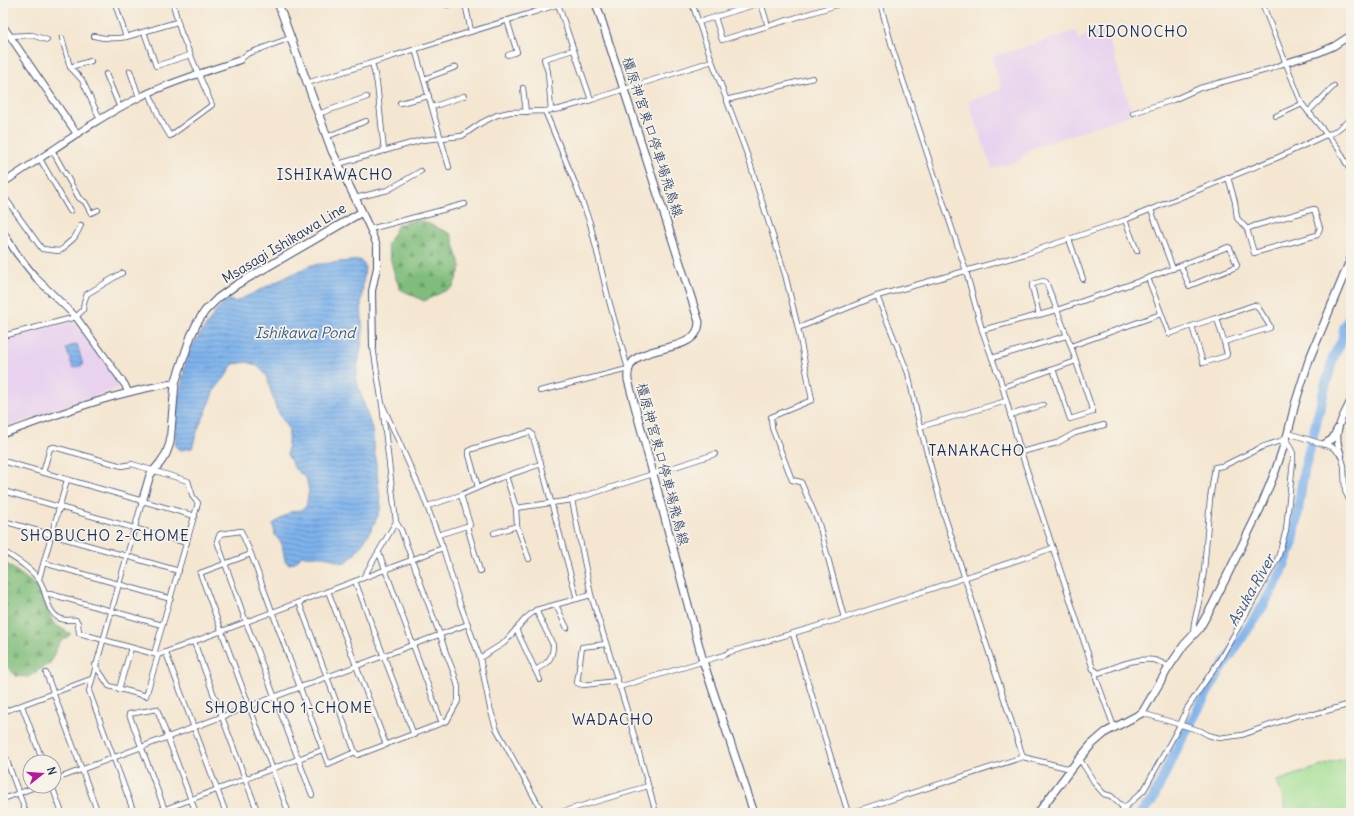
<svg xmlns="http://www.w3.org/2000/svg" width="1354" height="816" font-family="Delius,'Klee One',sans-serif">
<defs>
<pattern id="forest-firs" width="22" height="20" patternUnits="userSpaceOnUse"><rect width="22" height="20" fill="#80bd7c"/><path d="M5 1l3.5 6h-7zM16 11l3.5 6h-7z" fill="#689a69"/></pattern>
<pattern id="water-rules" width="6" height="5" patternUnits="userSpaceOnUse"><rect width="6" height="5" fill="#7eb3ec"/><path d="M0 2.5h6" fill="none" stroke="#6692c2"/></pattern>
</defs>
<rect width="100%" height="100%" fill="#f7f3e8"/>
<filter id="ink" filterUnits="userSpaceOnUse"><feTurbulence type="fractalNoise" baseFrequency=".025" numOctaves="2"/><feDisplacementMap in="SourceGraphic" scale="8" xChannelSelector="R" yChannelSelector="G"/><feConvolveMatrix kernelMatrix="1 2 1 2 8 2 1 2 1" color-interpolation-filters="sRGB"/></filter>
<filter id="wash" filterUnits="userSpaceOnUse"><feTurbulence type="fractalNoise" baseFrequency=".012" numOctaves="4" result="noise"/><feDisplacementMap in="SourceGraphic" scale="16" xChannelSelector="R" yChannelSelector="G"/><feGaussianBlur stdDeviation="0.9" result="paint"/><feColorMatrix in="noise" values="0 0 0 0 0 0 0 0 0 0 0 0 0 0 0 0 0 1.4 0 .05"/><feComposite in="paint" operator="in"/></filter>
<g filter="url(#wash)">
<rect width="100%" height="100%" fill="#f4e6d1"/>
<g fill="#e8d2ef">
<path d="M1105 29 1133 114 1030 149 1019 161 992 169 968 101 1002 89 992 57 1075 31 1078 39Z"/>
<path d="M73 321 115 377 118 388 3 428V340Z"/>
</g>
<g fill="url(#forest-firs)" stroke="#4e766d">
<path d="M418 219 451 234 461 267 453 287 424 301 400 289 395 276 387 245 398 225Z"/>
<path d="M3 561 39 588 48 612 54 624 71 634 59 643 50 663 28 677 16 676 3 662 7 636 3 626Z"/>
</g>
<path fill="#a0de92" stroke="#5e8678" d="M1351 756V813H1287L1277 781Z"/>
<g fill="url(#water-rules)" stroke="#4c71a5">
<path d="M360 260 365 266 361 305 363 333 356 379 372 429 381 506C379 518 357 558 345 562 340 564 333 559 328 557 317 554 311 558 301 555 298 560 296 563 289 564L285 561 282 544 275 535 273 524 290 512 301 510 306 507 309 490 306 478 295 469 287 454 289 431 276 408 266 375 259 367 248 362 233 364 226 376 213 392 206 412 199 426 192 448 181 450 176 447 175 421 185 366 190 349 215 313 227 299 235 302 311 265Z"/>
<path d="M77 344 83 365 73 368 66 348Z"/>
</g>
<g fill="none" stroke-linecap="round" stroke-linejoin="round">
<path stroke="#7eb3ec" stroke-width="10" d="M1141 813 1152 801 1174 754 1208 691 1224 665 1263 606 1282 571 1293 542 1304 471 1326 383 1334 355 1342 341 1344 328 1351 315"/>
</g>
</g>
<g filter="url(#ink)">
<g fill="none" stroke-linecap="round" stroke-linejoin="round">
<g stroke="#3c4a6f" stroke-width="6">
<g id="minor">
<path d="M115 3 126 37 177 22"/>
<path d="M465 3 471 31"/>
<path d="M692 3 712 61 748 157 785 274 798 328 812 400 771 417 772 428 792 480 801 482 819 524 844 618"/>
<path d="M761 3 768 26"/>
<path d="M880 3 893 50 966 271 982 330 996 369 999 375 1021 452 1093 669 1099 673C1116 667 1135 657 1154 660 1159 661 1165 665 1169 667"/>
<path d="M1262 3 1302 104 1338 148 1351 172"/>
<path d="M558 4 591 100"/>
<path d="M447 5 454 3"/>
<path d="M715 17 722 40 837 5 836 3"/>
<path d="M507 20 517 52 508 55"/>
<path d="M699 22 760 3"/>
<path d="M144 32 156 66 190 55"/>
<path d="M10 36 32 35 47 40"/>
<path d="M94 36C105 39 115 39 126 37"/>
<path d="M62 38 70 67 82 80 100 119"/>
<path d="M415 49 449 167"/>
<path d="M240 60 247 54 290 38"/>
<path d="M372 63 377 83 384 151"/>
<path d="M70 67 91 61"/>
<path d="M130 71 139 97"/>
<path d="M106 74 120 108"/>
<path d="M424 79 456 67"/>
<path d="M307 83 563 3"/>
<path d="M523 88 526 112"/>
<path d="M149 92 159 117 170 136 212 105 181 33 173 4"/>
<path d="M726 100 813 78"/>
<path d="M400 103 429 96"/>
<path d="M432 107 464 96"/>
<path d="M551 110 548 72 544 59 573 50"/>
<path d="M545 111 560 109 591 100 712 61"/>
<path d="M1308 112 1334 86"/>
<path d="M1133 113 1173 100 1200 88 1270 69 1285 63"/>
<path d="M318 114 367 97"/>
<path d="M1276 116 1302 104"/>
<path d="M326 137 366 121"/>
<path d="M52 150 79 198 85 202 91 213 98 210"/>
<path d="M40 159 70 211"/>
<path d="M338 164 422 140 462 136 481 123 497 115 510 112 545 111 577 188 590 223 608 297 628 369 540 391"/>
<path d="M1228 177 1235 202 1237 218 1247 229 1254 253 1317 235 1320 228 1314 209 1254 226 1247 229"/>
<path d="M3 195 42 249 59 251 64 248C66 243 71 242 74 238 77 234 79 229 81 225"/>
<path d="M355 198 388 190 421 171"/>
<path d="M1151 210 1173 269"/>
<path d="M1125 220 1137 251"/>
<path d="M370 229 465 204"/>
<path d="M1069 239 1083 279"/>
<path d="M1148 278 1169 334C1197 324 1226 315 1254 305L1257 306 1270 326V328L1224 342 1227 354 1226 356 1203 363 1192 326"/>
<path d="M877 296 908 373 920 427 943 511 1023 757"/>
<path d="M1039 315 1032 286 1033 284 1043 281 1046 282 1071 346 1093 412 1070 419 1053 369"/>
<path d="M1217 318 1224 342"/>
<path d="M798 328 877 296 1025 254 1125 220 1279 157 1328 134 1333 133 1351 119"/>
<path d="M982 330 1057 310 1148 278 1228 247 1230 248 1237 265 1236 267 1189 286 1181 266"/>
<path d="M3 336 76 317 83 310 84 302 87 294 122 273"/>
<path d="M1071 346 1161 314"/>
<path d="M373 347 382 404 422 493 443 548 458 598 480 658 490 708 496 728 543 813"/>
<path d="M992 358 1066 336"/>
<path d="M1003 387 1076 361"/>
<path d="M1010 415 1043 405"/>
<path d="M920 427 1006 401"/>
<path d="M1288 433 1332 447 1341 455 1344 466 1345 491 1351 504"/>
<path d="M1021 452 1057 443 1075 433 1104 425"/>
<path d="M3 461 195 516"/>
<path d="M43 473 50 448 54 447 122 466 132 464 188 481 193 497 198 503 154 654"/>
<path d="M506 476 516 508 517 526 529 559"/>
<path d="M478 487 469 455V451L472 449 530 432 532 434 541 464"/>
<path d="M3 491 187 543"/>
<path d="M572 500 591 595 626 707 656 813"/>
<path d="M428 506 461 495 500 478 541 464 577 599"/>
<path d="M516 508 572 500 715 454"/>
<path d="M3 521 179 571"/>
<path d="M467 526 480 571"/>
<path d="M494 533 517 526"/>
<path d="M438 535 470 525 461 495"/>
<path d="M3 551C15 559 31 568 39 580 48 593 45 612 61 619 66 621 71 619 76 620L78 623 79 633 158 655 443 548"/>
<path d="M379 553 442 723"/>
<path d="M251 554 200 573 288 811 286 813"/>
<path d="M44 563 171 599"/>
<path d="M363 578 396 522"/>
<path d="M39 579 67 480"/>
<path d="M355 581 414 735"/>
<path d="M328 591 386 745"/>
<path d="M46 594H50L162 625"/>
<path d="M299 602 355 752"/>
<path d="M556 605 567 628"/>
<path d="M516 629 540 680"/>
<path d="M793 634 848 813"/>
<path d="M194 642 258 813"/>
<path d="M606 644 582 647 577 683 583 685 617 681"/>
<path d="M166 653 226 813"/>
<path d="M480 658 504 643 526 618 536 610 591 595"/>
<path d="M95 665 109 686 146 696 158 655"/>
<path d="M535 670C547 664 553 659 553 645L536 610"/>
<path d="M1096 672V678L1114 727"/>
<path d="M46 673 98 813"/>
<path d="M619 687 724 655 730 652 844 618 1053 548"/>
<path d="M119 689 131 648"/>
<path d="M22 706 43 762"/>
<path d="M3 712 91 679"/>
<path d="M1142 713 1201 731 1208 735 1219 738 1242 735 1299 715 1315 714 1351 704"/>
<path d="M3 750 26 813"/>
<path d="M1079 758 1091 777 1096 785 1104 794 1111 796 1125 809"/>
<path d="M54 780 468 624"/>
<path d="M52 786 62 813"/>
<path d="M312 795 246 622 217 541 220 534 241 531 251 554 328 764 355 752 358 755 442 723 447 721 458 701V687L454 673 446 653 440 635 401 530 396 522 382 404"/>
<path d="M3 799 38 786"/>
<path d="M134 813 89 691 142 502"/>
<path d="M155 813 322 750"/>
<path d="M166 813 129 714 157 709 196 813"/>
<path d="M558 813 648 786"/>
<path d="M850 813 1023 757 1071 769"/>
<path d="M1119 813 1144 790 1180 725 1188 707 1219 661 1278 558 1286 530 1293 461V453L1286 439 1262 447 1223 466 1215 467 1210 499 1204 571 1199 602 1194 623 1193 635"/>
</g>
</g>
<g stroke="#3c4a6f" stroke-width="8">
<g id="tertiary">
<path d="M3 26 77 134"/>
<path d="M1285 63 1318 53 1334 46 1351 35"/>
<path d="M3 183C48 154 92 121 140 97 172 81 206 72 240 60"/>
<path d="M362 212 370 229 377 246V267L372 291 373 347"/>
<path d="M3 232 17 254 37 279 76 317 125 385 128 392"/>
<path d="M3 434C59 414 115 392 175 383"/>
<path d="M1324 444 1332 439 1337 429"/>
<path d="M1341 455C1332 432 1341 420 1351 400"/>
</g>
</g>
<g stroke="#3c4a6f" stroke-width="9">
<g id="secondary">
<path d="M596 3 699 322C698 360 623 337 628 380L703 661 754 813"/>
<path d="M142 502 150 475 160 463 166 454 170 443 175 383 191 336 197 323 205 311 218 298 236 285 362 212 332 151 278 3"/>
<path d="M1038 813 1071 769 1091 745 1106 732 1142 713 1169 667 1184 645 1199 629 1212 606 1260 509 1275 472 1288 433 1295 404 1309 360 1351 258"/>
</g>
</g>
<use href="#minor" stroke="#fff" stroke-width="4.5"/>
<use href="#tertiary" stroke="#fff" stroke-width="6"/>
<use href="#secondary" stroke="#fff" stroke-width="7"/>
</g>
</g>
<g text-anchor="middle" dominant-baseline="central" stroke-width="3.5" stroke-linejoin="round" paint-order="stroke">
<g font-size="14" fill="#1b2f5e" stroke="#f7f3e8">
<text transform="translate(653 137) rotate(72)">橿原神宮東口停車場飛鳥線</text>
<text transform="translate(284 243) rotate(-31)">Msasagi Ishikawa Line</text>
<text transform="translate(663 464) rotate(75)">橿原神宮東口停車場飛鳥線</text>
</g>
<g font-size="15" letter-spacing="1" fill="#1b2f5e" stroke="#f7f3e8">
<text x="1138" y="31">KIDONOCHO</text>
<text x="335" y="174">ISHIKAWACHO</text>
<text x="977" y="450">TANAKACHO</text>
<text x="105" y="535">SHOBUCHO 2-CHOME</text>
<text x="289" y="707">SHOBUCHO 1-CHOME</text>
<text x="613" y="719">WADACHO</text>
</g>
<g font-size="15" font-style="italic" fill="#395789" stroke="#f7f3e8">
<text x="305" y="332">Ishikawa Pond</text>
<text transform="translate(1251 590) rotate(-60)">Asuka River</text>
</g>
</g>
<rect width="1354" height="816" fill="none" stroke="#f7f3e8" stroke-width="16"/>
<g transform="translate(42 774) rotate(73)"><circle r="19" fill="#f7f3e8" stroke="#9fa5b1"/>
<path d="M0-3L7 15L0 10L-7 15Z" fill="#b5179e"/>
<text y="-6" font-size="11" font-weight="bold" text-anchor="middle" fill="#1b2f5e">N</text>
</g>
</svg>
